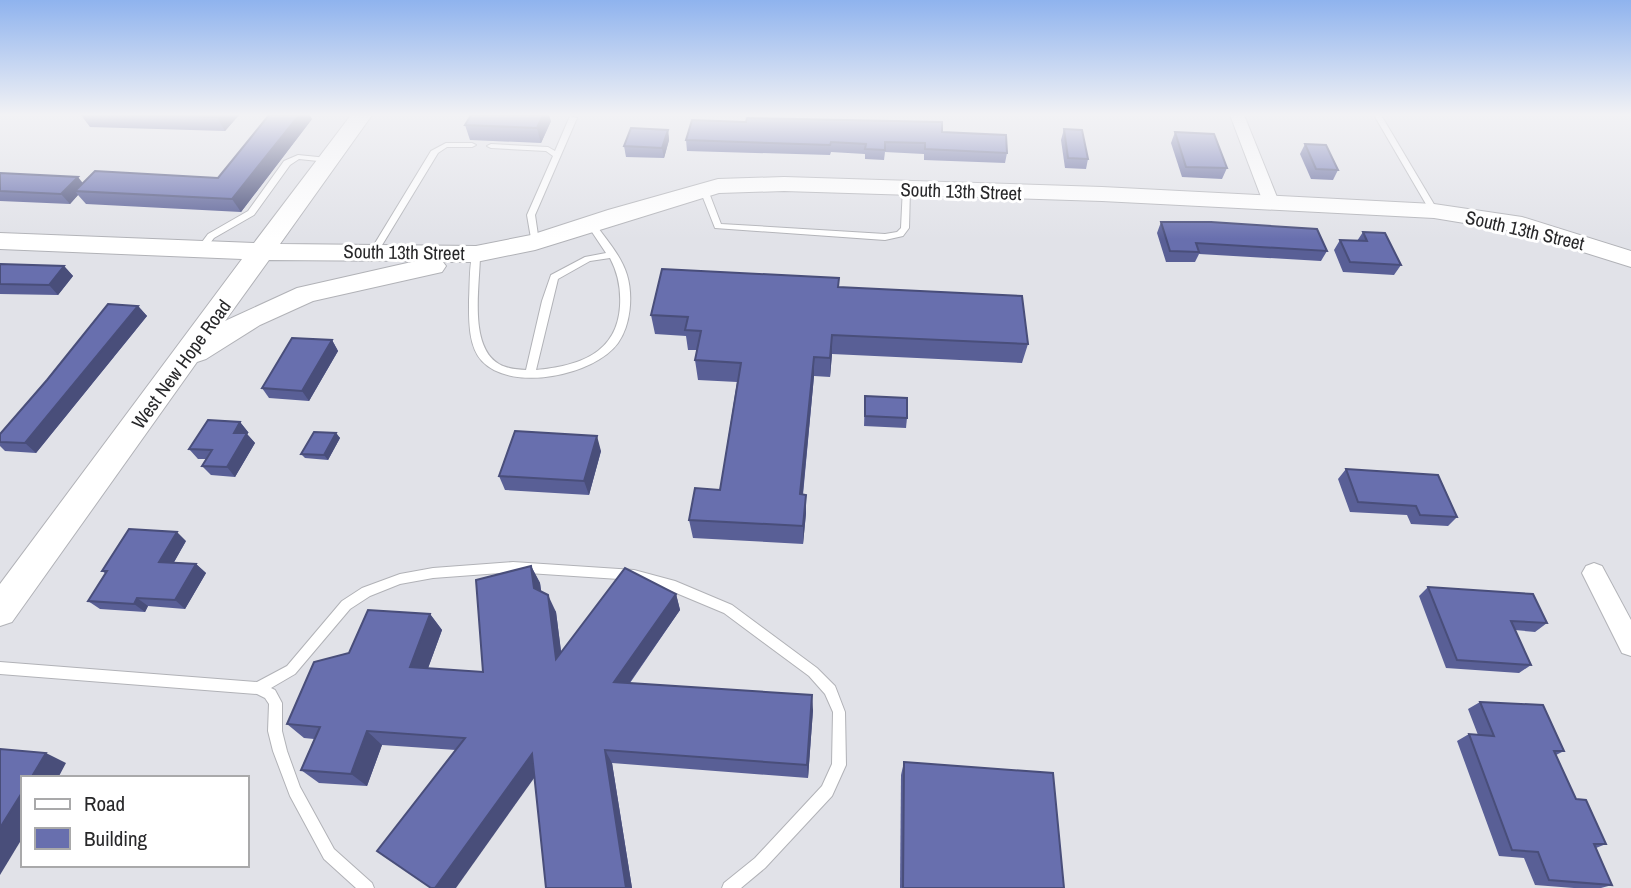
<svg xmlns="http://www.w3.org/2000/svg" width="1631" height="888" font-family="'Archivo Narrow',sans-serif">
<rect width="100%" height="100%" fill="#e1e2e8"/>
<g fill="none" stroke-linecap="round" stroke-linejoin="round">
<g stroke="#b1b2b7" stroke-width="2">
<g id="lane">
<path d="M1374 115H1381L1438 211 1437 213 1434 214 1430 211Z"/>
<path d="M570 116 577 118 535 215 539 242 535 245 532 244 527 215 553 156 546 151 491 148 487 146 491 144 548 147 555 151Z"/>
<path d="M446 143H472L476 145 472 147H447L438 153 376 255H370L369 253 431 151Z"/>
<path d="M298 155 328 158 332 160 328 162 299 159 290 165 254 215 214 238 203 252H197L196 250 208 234 248 211 284 161Z"/>
<path d="M903 187H909L910 189 909 228 903 236 885 240 715 228 700 190 704 188 708 190 721 224 885 234 897 232 901 228Z"/>
<path d="M590 220 593 221C605 238 621 255 627 275 633 295 631 325 618 343 595 375 512 393 482 361 468 346 469 319 469 300 470 284 469 266 473 252H479L480 254C480 285 468 346 499 364 507 369 517 369 526 370L542 301 551 275 585 257 606 253 586 223ZM610 258C618 273 621 288 620 306 617 354 578 366 536 370L558 279 590 261Z"/>
<path d="M513 562 634 570 675 581 732 605 817 668 835 686 845 712 846 765 832 796 765 868 741 888H722L724 883 755 858 822 786 832 764 833 712 825 694 809 676 724 613 669 590 634 580 513 572 433 578 400 584 370 596 350 609 295 674 271 688 275 690 282 703V731L287 751 300 787 334 849 372 883 374 888H356L324 859 290 796 273 751 268 731 269 704 265 698 257 694 0 674V662L257 682 287 666 342 601 362 588 400 574 433 568Z"/>
</g>
</g>
<g stroke="#b1b2b7" stroke-width="2">
<g id="street">
<path d="M1230 115H1244L1279 202 1277 206 1271 207 1263 202Z"/>
<path d="M1594 563 1602 566 1631 620V656L1622 653 1582 573 1586 566Z"/>
</g>
</g>
<g stroke="#b1b2b7" stroke-width="2">
<path id="secondary" d="M351 115H372L280 244 476 246 531 235 608 210 718 179 784 177 1102 187 1434 204 1522 217 1631 251V267L1519 232 1434 218 1102 201 784 191 719 193 535 250 476 262H443L446 266 442 272 313 301 260 325 206 359 197 362 12 622 0 626V584L242 259 0 249V233L254 243ZM269 260 416 261 297 288 225 321Z"/>
</g>
<use href="#lane" fill="#fff" fill-rule="evenodd"/>
<use href="#street" fill="#fff" fill-rule="evenodd"/>
<use href="#secondary" fill="#fff" fill-rule="evenodd"/>
</g>
<g fill="#595f96">
<path d="M81 115H239L225 131 90 127Z"/>
<path d="M312 119 241 212 86 204 78 195 70 204 0 201V173L83 183 218 178Z"/>
<path d="M551 121 541 143 470 140 465 125Z"/>
<path d="M1064 129 1088 159 1086 169 1065 168 1061 140Z"/>
<path d="M668 130 669 140 664 158 626 157 624 146Z"/>
<path d="M942 132 1007 153 1005 163 924 160V154L885 152 884 160 865 159V154L831 152 830 155 687 151 686 140Z"/>
<path d="M1175 132 1227 168 1222 179 1182 177 1171 143Z"/>
<path d="M1305 144 1338 170 1333 180 1311 179 1300 154Z"/>
<path d="M1161 222 1327 251 1321 261 1199 254 1195 262H1166L1157 233Z"/>
<path d="M1363 232 1401 265 1394 275 1343 272 1334 250 1340 240 1357 241Z"/>
<path d="M0 264 64 266 73 276 58 295 0 294Z"/>
<path d="M839 287 1028 344 1022 363 832 354 830 377 814 376 803 495 806 513 803 544 693 538 689 520 720 490 737 382 698 380 695 360 697 350H688L686 336 655 334 651 315Z"/>
<path d="M138 306 147 316 36 453 5 451 0 446V434L47 380Z"/>
<path d="M332 340 338 351 309 401 269 398 262 388Z"/>
<path d="M865 396 907 418 906 428 864 426Z"/>
<path d="M240 422 248 432 247 434 255 443 235 477 211 475 202 466 206 459H198L189 449Z"/>
<path d="M336 433 340 438 328 460 305 458 301 454Z"/>
<path d="M601 451 589 495 505 490 499 476Z"/>
<path d="M1346 469 1457 517 1448 526 1411 524 1407 515 1350 512 1338 479Z"/>
<path d="M186 541 174 562 196 564 206 573 185 609 148 606 145 612 100 609 88 601 106 574 102 571Z"/>
<path d="M531 566 540 583 541 591 556 612 561 652 676 594 680 610 630 683 813 710 808 778 612 763 632 888H546L535 777 456 750 382 745 367 786 319 783 301 770 314 739 304 738 287 724 349 653 430 614 442 630 428 668 483 672Z"/>
<path d="M1428 587 1547 623 1535 632 1515 630 1531 665 1519 673 1446 668 1419 596Z"/>
<path d="M1480 702 1564 751 1556 755 1576 799 1606 844 1596 848 1612 885 1601 888H1574L1535 885 1524 858 1499 856 1457 741 1469 734 1478 735 1468 709Z"/>
<path d="M904 762 1064 888H900L901 775Z"/>
</g>
<g fill="#494e7a">
<path d="M219 115H239L225 131 217 117Z"/>
<path d="M299 115H310L312 119 241 212 232 199Z"/>
<path d="M543 115H549L551 121 541 143 537 128Z"/>
<path d="M668 130 669 140 664 158 662 148Z"/>
<path d="M78 177 86 187 75 191 78 195 70 204 61 194Z"/>
<path d="M64 266 73 276 58 295 49 285Z"/>
<path d="M138 306 147 316 36 453 25 443Z"/>
<path d="M832 335V354L830 377V358Z"/>
<path d="M332 340 338 351 309 401 302 391Z"/>
<path d="M814 357V376L801 512 800 494Z"/>
<path d="M240 422 248 432 247 434 255 443 235 477 227 467 234 433Z"/>
<path d="M336 433 340 438 328 460 324 455Z"/>
<path d="M597 436 601 451 589 495 584 481Z"/>
<path d="M806 495V513L803 544V526Z"/>
<path d="M177 532 186 541 169 571 159 562Z"/>
<path d="M196 564 206 573 185 609 175 600Z"/>
<path d="M531 566 540 583 543 604 534 588Z"/>
<path d="M676 594 680 610 620 696 614 682Z"/>
<path d="M548 595 556 612 564 674 556 659Z"/>
<path d="M137 598 148 606 145 612 134 604Z"/>
<path d="M430 614 442 630 423 682 410 667Z"/>
<path d="M812 695 813 710 808 778 807 765Z"/>
<path d="M367 731 382 745 367 786 351 774Z"/>
<path d="M605 750 612 763 632 888H626Z"/>
<path d="M46 753 66 763 58 778H31Z"/>
<path d="M532 754 542 767 456 888H435Z"/>
<path d="M23 791V837L0 875V828Z"/>
</g>
<g fill="#686fae" stroke="#494e7a" stroke-width="2">
<path d="M131 115H219L217 117Z"/>
<path d="M269 115H299L232 199 75 191 95 171 218 178Z"/>
<path d="M471 115H543L537 128 465 125Z"/>
<path d="M747 118 942 122V132L1006 135 1007 153 925 149V143L885 142V150L865 149 866 144 831 142 830 145 686 140 692 120 746 122Z"/>
<path d="M631 128 668 130 662 148 624 146Z"/>
<path d="M1064 129 1082 130 1088 159 1068 158Z"/>
<path d="M1175 132 1214 134 1227 168 1186 167Z"/>
<path d="M1305 144 1326 145 1338 170 1316 169Z"/>
<path d="M0 173 78 177 61 194 0 191Z"/>
<path d="M1161 222H1211L1317 229 1327 251 1196 243 1199 252 1170 251Z"/>
<path d="M1363 232 1385 233 1401 265 1350 262 1340 240 1367 241Z"/>
<path d="M0 264 64 266 49 285 0 284Z"/>
<path d="M662 269 839 278 838 287 1022 296 1028 344 832 335 830 358 814 357 800 494 806 495 803 526 689 520 695 488 720 490 741 363 695 360 701 331 685 330 688 317 651 315Z"/>
<path d="M108 304 138 306 25 443 0 442V434L47 380Z"/>
<path d="M292 338 332 340 302 391 262 388Z"/>
<path d="M865 396 907 398V418L865 416Z"/>
<path d="M208 420 240 422 234 433H247L227 467 202 466 212 450 189 449Z"/>
<path d="M515 431 597 436 584 481 499 476Z"/>
<path d="M314 432 336 433 324 455 301 454Z"/>
<path d="M1346 469 1438 475 1457 517 1420 515 1416 506 1358 502Z"/>
<path d="M129 529 177 532 159 562 196 564 175 600 137 598 134 604 88 601 107 571H102Z"/>
<path d="M531 566 534 588 548 595 556 659 625 568 676 594 614 682 812 695 807 765 605 750 626 888H546L532 754 435 888H431L377 851 465 738 367 731 351 774 301 770 320 727 287 724 314 662 349 653 368 610 430 614 410 667 483 672 476 580Z"/>
<path d="M1428 587 1533 594 1547 623 1511 621 1531 665 1457 660Z"/>
<path d="M1480 702 1543 705 1564 751H1554L1576 799 1586 800 1606 844H1594L1612 885 1549 880 1538 852 1512 850 1469 734 1494 736Z"/>
<path d="M0 749 46 753 31 778H23V791L0 828Z"/>
<path d="M904 762 1053 773 1064 888H903Z"/>
</g>
<linearGradient id="sky" x2="0" y2="1"><stop stop-color="#8fb3ee"/><stop offset="0.48" stop-color="#f2f2f5"/><stop offset="1" stop-color="#f2f2f5" stop-opacity="0"/></linearGradient>
<rect width="1631" height="239" fill="url(#sky)"/>
<g text-anchor="middle" dominant-baseline="central" stroke-width="6" stroke-linejoin="round" paint-order="stroke">
<g font-size="19" fill="#28282a" stroke="#fff">
<text transform="translate(961 191) rotate(2)">South 13th Street</text>
<text transform="translate(1525 230) rotate(13)">South 13th Street</text>
<text transform="translate(404 252) rotate(1)">South 13th Street</text>
<text transform="translate(181 364) rotate(-54)">West New Hope Road</text>
</g>
</g>
<rect x="21" y="776" width="228" height="91" fill="#ffffff" stroke="#a9a9aa" stroke-width="2"/>
<rect x="35" y="799" width="35" height="10" fill="#ffffff" stroke="#a9a9aa" stroke-width="2"/>
<text x="84" y="811" font-size="21" fill="#28282a">Road</text>
<rect x="35" y="828" width="35" height="21" fill="#686fae" stroke="#a9a9aa" stroke-width="2"/>
<text x="84" y="846" font-size="21" fill="#28282a">Building</text>
</svg>
